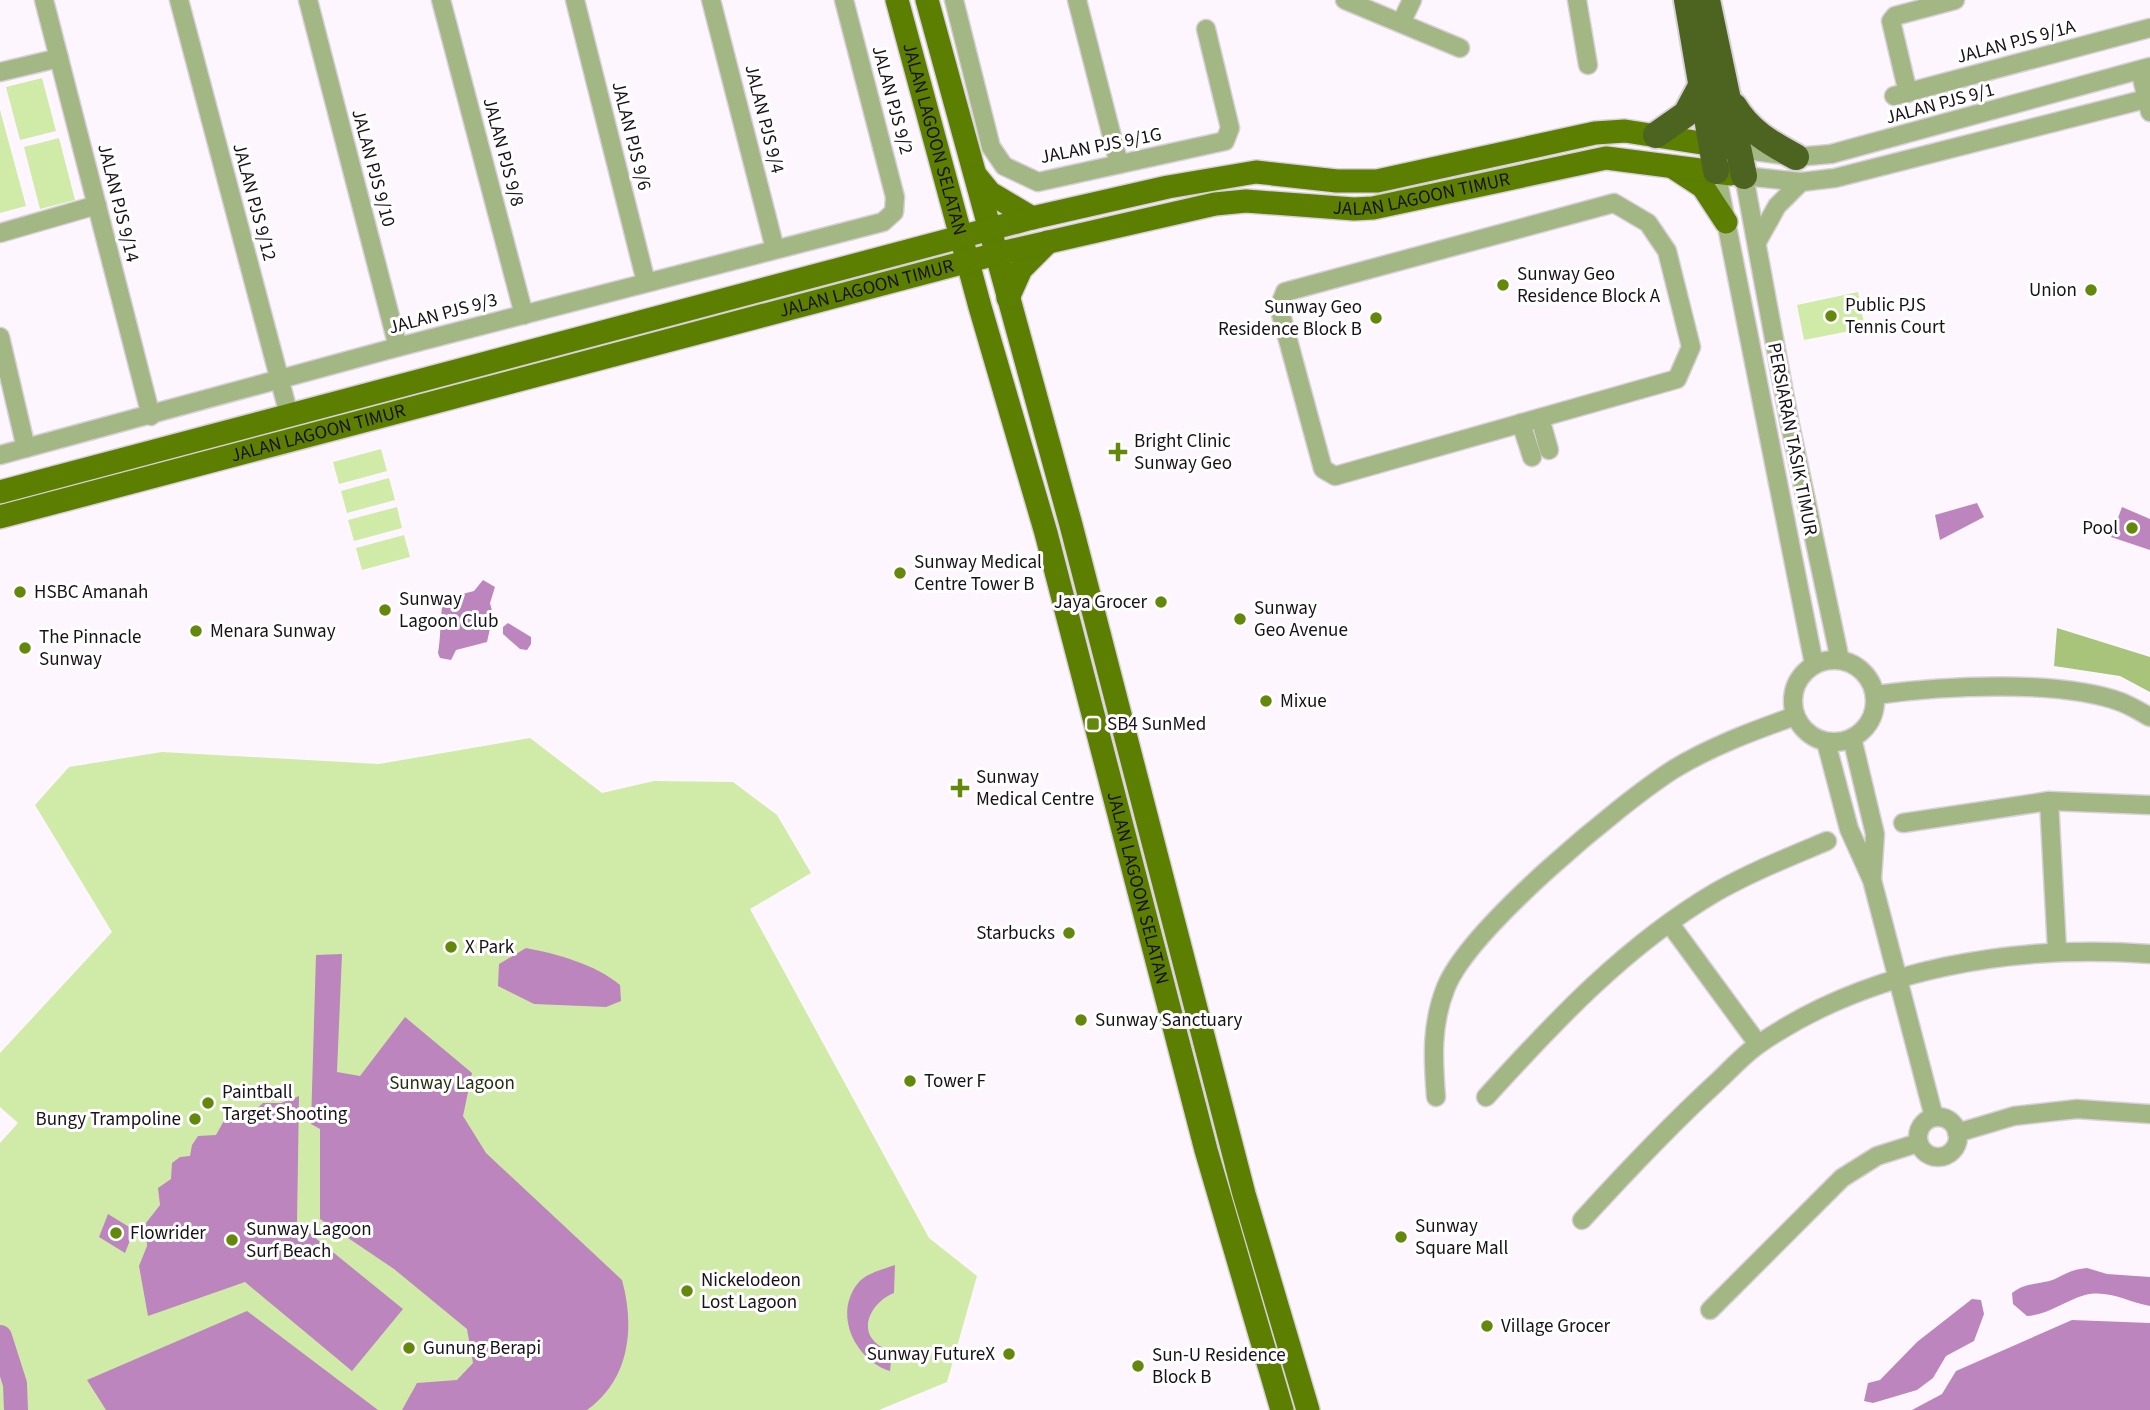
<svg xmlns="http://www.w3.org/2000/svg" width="2150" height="1410" font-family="'Source Sans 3',sans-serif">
<rect width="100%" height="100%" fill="#fef6fe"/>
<g fill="#d0eba7">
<path d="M42 78 56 131 20 140 6 87Z"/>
<path d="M0 110 26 206 0 213Z"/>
<path d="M59 138 75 200 40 209 24 147Z"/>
<path d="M1858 292 1865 328 1804 340 1797 305Z"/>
<path d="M381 449 387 471 339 484 333 462Z"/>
<path d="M389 478 395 500 347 513 341 491Z"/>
<path d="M397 507 402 528 354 541 348 520Z"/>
<path d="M404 535 410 557 362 570 356 548Z"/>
<path d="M530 738 602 793 654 781 733 782 777 815 811 873 750 909 929 1238 977 1276 947 1382 879 1410H0V1143L18 1123 0 1107V1053L112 932 35 805 69 767 162 752 379 764Z"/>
</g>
<path fill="#a7c47a" d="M2057 628 2150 657V692L2120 676 2054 666Z"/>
<g fill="#bc85be">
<path d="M1977 503 1984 517 1940 540 1935 515Z"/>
<path d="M2122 507 2150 519V550L2111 537Z"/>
<path d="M483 580 495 587 490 603 493 615 487 642 456 650 451 660 440 658 438 653C441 635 440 619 443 599L474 591Z"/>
<path d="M508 623 531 637V644L527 650 520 649 503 634V627Z"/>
<path d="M526 948C557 954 595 964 620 985L621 1001 606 1007 534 1004 498 986 499 964Z"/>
<path d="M342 954 337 1072 360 1076 405 1017 472 1073 463 1116 486 1153 622 1280C635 1327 630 1379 587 1410H402L417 1383 457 1380 473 1363 467 1329 394 1269 320 1219V1129L311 1124 316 955Z"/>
<path d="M299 1096 297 1223 403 1309 352 1371 245 1282 148 1316 139 1266 147 1246 146 1223 160 1205 158 1188 171 1179 172 1163 180 1157 190 1156 192 1145 198 1136 216 1135 226 1117 244 1120 263 1103H281Z"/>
<path d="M108 1214 134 1230 125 1253 99 1237Z"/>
<path d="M895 1265 894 1293C875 1300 857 1326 876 1343 880 1347 887 1349 892 1352L890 1371C855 1360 832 1313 859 1282 867 1273 884 1269 895 1265Z"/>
<path d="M2087 1268 2107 1274 2150 1277V1306C2128 1302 2108 1289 2085 1295 2064 1301 2048 1315 2027 1316L2013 1304 2012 1293C2023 1284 2031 1285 2044 1282 2060 1280 2064 1270 2087 1268Z"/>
<path d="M1972 1299 1981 1300 1984 1314 1974 1341 1946 1356 1933 1378 1917 1390 1873 1403 1864 1401 1868 1383 1880 1380 1917 1342Z"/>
<path d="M247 1311 378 1410H106L87 1380Z"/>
<path d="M2072 1320 2150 1323V1410H1912L1942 1394 1956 1371Z"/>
</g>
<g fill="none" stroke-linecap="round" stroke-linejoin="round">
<path stroke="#bc85be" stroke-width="24" d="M0 1337 15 1384 16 1410"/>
<g stroke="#d9d1d9" stroke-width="21">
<g id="minor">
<path d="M44 0 151 416"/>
<path d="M179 0 289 415"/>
<path d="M308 0 398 347"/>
<path d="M441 0 524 315"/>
<path d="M575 0 646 282"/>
<path d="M711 0 775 249"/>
<path d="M954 0 991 147 1004 166 1038 182 1225 141 1230 128 1206 29"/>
<path d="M1077 0 1119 164"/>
<path d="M1345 0 1460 48"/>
<path d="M1577 0 1588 65"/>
<path d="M1401 23 1412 0"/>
<path d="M2140 70 2150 112"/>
<path d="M0 72 59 58"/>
<path d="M1908 93 1891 21 1895 16 1955 0"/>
<path d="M1894 96 2150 28"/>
<path d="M1739 149 1796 157 1831 154 2150 67"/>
<path d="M1716 171 1814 664"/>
<path d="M1614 203 1648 223 1667 251 1691 347 1677 379 1335 476 1323 469 1279 307 1285 292Z"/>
<path d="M0 233 97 205"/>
<path d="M1757 242 1777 206 1801 182"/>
<path d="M0 337 26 448"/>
<path d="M1540 418 1549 450"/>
<path d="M1521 423 1532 457"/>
<path d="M0 455 398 347 883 222 894 212 895 197 844 0"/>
<circle cx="1834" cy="701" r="41"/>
<path d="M1840 660 1789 420 1744 176 1801 182 1835 178 2150 98"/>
<path d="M1875 695C1941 686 2059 679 2121 702 2131 706 2141 712 2150 717"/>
<path d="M1852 738 1875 834 1872 879"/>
<path d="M1826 742 1849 829 1872 880 1934 1117"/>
<path d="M2049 801 2057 950"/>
<path d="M1903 823 2049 801 2150 805"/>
<path d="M1670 924 1758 1044"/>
<path d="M1436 1097C1433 1059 1431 1024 1446 987 1470 928 1618 805 1674 769 1712 746 1753 731 1795 716"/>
<path d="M1486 1097C1555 1021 1626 945 1716 892 1751 872 1789 857 1827 841"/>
<circle cx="1938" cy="1137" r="20"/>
<path d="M1957 1133 2014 1116 2077 1109 2150 1114"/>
<path d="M1582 1220C1625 1173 1668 1127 1716 1083 1729 1071 1743 1055 1759 1044 1871 967 2017 944 2150 954"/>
<path d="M1710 1310 1842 1178 1877 1156 1918 1143"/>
</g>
</g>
<g stroke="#d9d1d9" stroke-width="26">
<g id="major">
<path id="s1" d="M897 0 980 307 1046 533 1206 1150 1282 1410"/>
<path d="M927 0 1071 525 1244 1194 1308 1410"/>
<path d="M1674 168 1703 187 1726 222"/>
<path d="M977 177 990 193 1032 218"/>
<path d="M1008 298 1021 269 1048 242"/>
<path d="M0 492 1032 218 1168 187 1256 172 1337 181H1377L1595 133 1625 131 1727 147"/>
<path id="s2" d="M0 517 996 254 1215 204 1246 201 1354 209 1373 208 1606 158 1731 174"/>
</g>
</g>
<g stroke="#d9d1d9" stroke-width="30">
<g id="highway">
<path d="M1687 0 1716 171"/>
<path d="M1707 0 1744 176"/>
<path d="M1734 106C1749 131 1770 143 1796 157"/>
<path d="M1656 135 1686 114 1702 84"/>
</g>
</g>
<use href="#minor" stroke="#a3b784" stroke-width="18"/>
<use href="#major" stroke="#5c7e01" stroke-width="23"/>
<use href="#highway" stroke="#4d6420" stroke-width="26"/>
</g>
<g fill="#64880b" stroke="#fff" stroke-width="2.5">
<circle cx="1503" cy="285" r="7"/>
<circle cx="2091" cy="290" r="7"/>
<circle cx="1831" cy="316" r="7"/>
<circle cx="1376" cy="318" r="7"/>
<path d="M1114.5 441.5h7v7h7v7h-7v7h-7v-7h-7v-7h7z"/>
<circle cx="2132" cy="528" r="7"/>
<circle cx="900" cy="573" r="7"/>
<circle cx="20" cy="592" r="7"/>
<circle cx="1161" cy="602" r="7"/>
<circle cx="385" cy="610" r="7"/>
<circle cx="1240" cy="619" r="7"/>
<circle cx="196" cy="631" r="7"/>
<circle cx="25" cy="648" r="7"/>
<circle cx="1266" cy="701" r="7"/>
<rect x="1086" y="717" width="14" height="14" rx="3.5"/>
<path d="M956.5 777.5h7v7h7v7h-7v7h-7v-7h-7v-7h7z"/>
<circle cx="1069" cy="933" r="7"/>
<circle cx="451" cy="947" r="7"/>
<circle cx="1081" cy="1020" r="7"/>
<circle cx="910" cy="1081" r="7"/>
<circle cx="208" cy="1103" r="7"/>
<circle cx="195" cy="1119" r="7"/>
<circle cx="116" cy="1233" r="7"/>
<circle cx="1401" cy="1237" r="7"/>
<circle cx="232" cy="1240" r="7"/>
<circle cx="687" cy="1291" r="7"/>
<circle cx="1487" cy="1326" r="7"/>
<circle cx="409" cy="1348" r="7"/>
<circle cx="1009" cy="1354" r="7"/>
<circle cx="1138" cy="1366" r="7"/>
</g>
<g text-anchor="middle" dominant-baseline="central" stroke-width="6" stroke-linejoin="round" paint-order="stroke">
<g font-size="19" fill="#181118" stroke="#fff">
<text transform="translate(2016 42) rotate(-15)">JALAN PJS 9/1A</text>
<text transform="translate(892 100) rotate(75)">JALAN PJS 9/2</text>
<text transform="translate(1940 104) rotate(-15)">JALAN PJS 9/1</text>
<text transform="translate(764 119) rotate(76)">JALAN PJS 9/4</text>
<text transform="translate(631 136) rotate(76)">JALAN PJS 9/6</text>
<text stroke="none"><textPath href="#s1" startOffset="144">JALAN LAGOON SELATAN</textPath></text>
<text transform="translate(1101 146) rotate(-11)">JALAN PJS 9/1G</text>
<text transform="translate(503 152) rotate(75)">JALAN PJS 9/8</text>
<text transform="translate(373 168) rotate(75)">JALAN PJS 9/10</text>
<text stroke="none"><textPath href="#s2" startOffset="1463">JALAN LAGOON TIMUR</textPath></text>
<text transform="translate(254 202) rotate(75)">JALAN PJS 9/12</text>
<text transform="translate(118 203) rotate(76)">JALAN PJS 9/14</text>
<text stroke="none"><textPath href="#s2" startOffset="896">JALAN LAGOON TIMUR</textPath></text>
<text transform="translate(443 314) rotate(-15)">JALAN PJS 9/3</text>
<text stroke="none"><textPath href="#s2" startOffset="329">JALAN LAGOON TIMUR</textPath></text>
<text transform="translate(1792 439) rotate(79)">PERSIARAN TASIK TIMUR</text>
<text stroke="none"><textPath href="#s1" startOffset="920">JALAN LAGOON SELATAN</textPath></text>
</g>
<g font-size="19" fill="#181118" stroke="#fff" text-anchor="start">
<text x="1517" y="274">Sunway Geo<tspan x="1517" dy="22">Residence Block A</tspan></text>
<text x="2077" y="290" text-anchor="end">Union</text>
<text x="1845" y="305">Public PJS<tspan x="1845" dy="22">Tennis Court</tspan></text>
<text x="1362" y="307" text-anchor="end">Sunway Geo<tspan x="1362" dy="22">Residence Block B</tspan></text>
<text x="1134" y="441">Bright Clinic<tspan x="1134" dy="22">Sunway Geo</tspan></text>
<text x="2118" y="528" text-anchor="end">Pool</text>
<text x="914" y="562">Sunway Medical<tspan x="914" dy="22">Centre Tower B</tspan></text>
<text x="34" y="592">HSBC Amanah</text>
<text x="399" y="599">Sunway<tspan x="399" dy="22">Lagoon Club</tspan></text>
<text x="1147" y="602" text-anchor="end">Jaya Grocer</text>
<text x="1254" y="608">Sunway<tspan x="1254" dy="22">Geo Avenue</tspan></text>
<text x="210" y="631">Menara Sunway</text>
<text x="39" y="637">The Pinnacle<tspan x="39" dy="22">Sunway</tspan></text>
<text x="1280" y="701">Mixue</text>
<text x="1107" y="724">SB4 SunMed</text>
<text x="976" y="777">Sunway<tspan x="976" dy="22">Medical Centre</tspan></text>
<text x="1055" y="933" text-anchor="end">Starbucks</text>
<text x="465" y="947">X Park</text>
<text x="1095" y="1020">Sunway Sanctuary</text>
<text x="924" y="1081">Tower F</text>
<text x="222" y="1092">Paintball<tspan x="222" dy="22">Target Shooting</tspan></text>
<text x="181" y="1119" text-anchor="end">Bungy Trampoline</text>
<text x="1415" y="1226">Sunway<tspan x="1415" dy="22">Square Mall</tspan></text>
<text x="246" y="1229">Sunway Lagoon<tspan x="246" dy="22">Surf Beach</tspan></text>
<text x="130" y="1233">Flowrider</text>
<text x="701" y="1280">Nickelodeon<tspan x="701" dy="22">Lost Lagoon</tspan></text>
<text x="1501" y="1326">Village Grocer</text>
<text x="423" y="1348">Gunung Berapi</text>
<text x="995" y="1354" text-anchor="end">Sunway FutureX</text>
<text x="1152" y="1355">Sun-U Residence<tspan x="1152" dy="22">Block B</tspan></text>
</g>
<g font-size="19" fill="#242f0f" stroke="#fff">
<text x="452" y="1083">Sunway Lagoon</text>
</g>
</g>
</svg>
